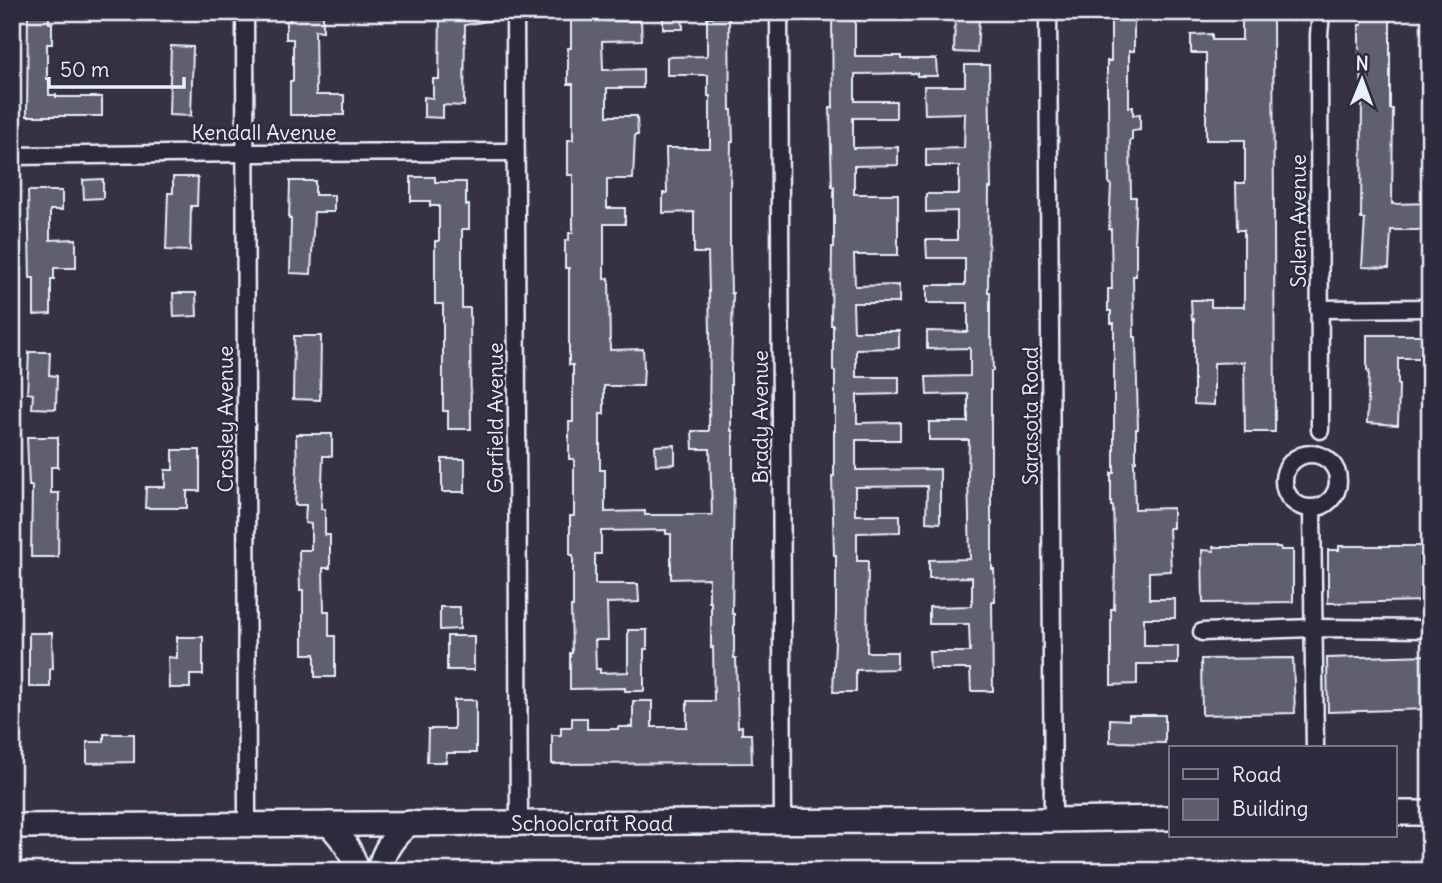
<svg xmlns="http://www.w3.org/2000/svg" width="1442" height="883" font-family="Delius,sans-serif">
<rect width="100%" height="100%" fill="#363244"/>
<filter id="ink" filterUnits="userSpaceOnUse"><feTurbulence type="fractalNoise" baseFrequency=".0143" numOctaves="2"/><feDisplacementMap in="SourceGraphic" scale="14" xChannelSelector="R" yChannelSelector="G"/><feConvolveMatrix kernelMatrix="1 2 1 2 8 2 1 2 1" color-interpolation-filters="sRGB"/></filter>
<g filter="url(#ink)">
<g fill="#605e6e" stroke="#e8f1f8" stroke-width="2">
<path d="M28 12H49V23H52V44H47V79H49V95H56V97H102V116H27Z"/>
<path d="M290 12H323V31L315 30 316 95H344V115H290V81H293V39H286V21H290Z"/>
<path d="M440 12H492L493 20 465 25 464 106 443 105V118L424 117V97L433 98V79H439Z"/>
<path d="M571 12H605V21H641L642 40 602 41 603 70 643 69V88H607V116H637L638 135H635L633 179H607V208H625V224H604V279L609 278 610 350 643 349 644 367 643 386H604V414H600V470H605V512L645 511V515H712L710 449H693L692 431H709L710 330 708 253H694V212L663 213V193H667L666 148H710V96H708V75H667V57L707 56V17H729L730 110H732L733 142H731L730 189V247L731 293H733L731 372V431H733V477H734L732 614H734V658H736L738 727 742 726V734H751L752 763 552 764V735H561V727H572V718H587V729H618V727H633V701H652V727H687V701H714L713 647 711 648V602H709V578L671 579V534H666V530L601 531V554H595V584H638L639 602 607 603 608 640H595L596 669H600V673L628 672V630H647V649H644V691H625V688L570 689V653H572L571 607H573V555H570V516H574V459H569V422H573V365H569V268H565V240H569V233H573V175H568V140H573V84H568V48H571Z"/>
<path d="M663 12H682L683 29H663Z"/>
<path d="M1242 12H1273L1275 432H1245L1244 362 1214 363V405L1194 404V319H1192L1191 300H1211V307H1244V230H1237L1236 183H1245V140H1206V53H1191V35L1212 34V40H1242Z"/>
<path d="M1363 12H1390V109H1393L1392 204 1430 203V230H1391L1389 268 1362 267 1365 219H1361L1362 102 1361 60H1359V25H1362Z"/>
<path d="M832 17H855V56H901V59H936L937 76H917V73L855 74V101H896V118H853V148L898 147V165L854 166V194H898V255H854L855 286 899 285V303H853L854 331H899V348L856 349V377H899V394L857 395V423L900 422V440H856V470L940 469V523L926 522 927 486 855 487V515H900V532L857 533V561H868L867 652H897V669L856 670V692H833L836 614V555H834L832 476H834V431H835V371H833V325H831L832 247H834V187H832L830 108H833Z"/>
<path d="M1111 17H1134V51H1129V107H1133V115L1140 114V130L1132 131V140H1130L1131 197H1136L1134 243H1136V276H1133L1134 337H1136L1138 429H1136V461H1134L1135 509 1173 508V528H1169L1171 571 1149 572V599H1175V618H1144V646H1178V664H1137V684L1111 685V609H1114L1115 564 1113 506H1111V473H1114V323H1111V311H1108V289H1112L1111 229H1109L1111 184H1109L1108 95H1107V61H1111Z"/>
<path d="M955 18 979 19 977 53 954 52Z"/>
<path d="M171 46 193 47 191 116 169 115Z"/>
<path d="M965 65H989L991 188H989L988 292H990V338H992L993 371H991V522H992V569H994L995 601H992L993 691H971L970 669H930L929 652H970L969 624H929V607L972 606V577L929 578V560L970 559 968 476 969 440H929V422H968V394L927 395 926 377 970 376V348L927 349V331L968 332V303H927V285H965V258H927L926 240H957V211L926 212V194H959V166H926V149L964 148 965 113 925 114 924 86H965Z"/>
<path d="M173 177H198L197 206H191L190 251 166 250 168 193H173Z"/>
<path d="M411 177H435V182H466V205H469V229H462V308H470L471 429H448V411H443V304H435V241H439V206H430V201H411Z"/>
<path d="M103 179V198L84 199 83 180Z"/>
<path d="M290 181H315V195H334V212H314L311 274 290 273 291 219H289Z"/>
<path d="M28 191H62V210H50V240L76 239V268H54V279H51V314L34 315V278H30Z"/>
<path d="M173 293H196L197 316 174 317Z"/>
<path d="M1367 335H1430V358H1398V385H1399L1398 425 1367 423 1369 371H1367Z"/>
<path d="M294 336H321L320 400 293 399Z"/>
<path d="M29 352H50L49 375 57 376 56 409 32 408 33 394 27 393Z"/>
<path d="M296 434H332V456H323L321 509H325V535H330V568H323L324 611H329V636H335V677H315V654H303V590H300L299 550H311V524L305 523 306 505H295L297 470Z"/>
<path d="M27 437H58V467H51V493H59L58 557H31L32 486H29Z"/>
<path d="M675 445V464L656 465 655 446Z"/>
<path d="M173 450H200V491H187V508H145L146 487H165V470H173Z"/>
<rect x="442" y="459" width="23" height="33"/>
<path d="M1339 546H1427V549H1430V601L1328 603V550H1339Z"/>
<path d="M1213 547H1280L1281 550H1293V602L1203 603 1202 550 1214 551Z"/>
<path d="M440 607H460V629L440 630Z"/>
<path d="M29 633H52L53 669 50 668V687H29Z"/>
<rect x="447" y="636" width="27" height="34"/>
<path d="M177 637H203V675H190V688H169L168 657 177 658Z"/>
<path d="M1430 655V709L1328 712 1327 658Z"/>
<path d="M1293 658 1295 713 1202 715 1201 659Z"/>
<path d="M454 700H476V753H447L446 762H427L428 729H454Z"/>
<path d="M1129 715H1165V743L1110 742V719L1129 720Z"/>
<path d="M104 734H134V762L87 763V742H104Z"/>
</g>
<g fill="none" stroke-linecap="round" stroke-linejoin="round">
<g stroke="#e8f1f8" stroke-width="21">
<g id="street">
<path d="M245 12 247 825"/>
<path d="M515 12 519 823"/>
<path d="M779 12 783 822"/>
<path d="M1048 12 1053 820"/>
<path d="M12 156 246 153 515 152"/>
<path d="M1319 309 1430 308"/>
<path d="M1320 430 1319 35 1321 12"/>
<circle cx="1311" cy="481" r="27"/>
<path d="M1312 509 1315 748"/>
<path d="M1202 632 1314 628 1430 629"/>
</g>
</g>
<g stroke="#e8f1f8" stroke-width="28">
<g id="secondary">
<path d="M1395 813H1430"/>
<path d="M329 824C343 839 352 851 357 871"/>
<path d="M12 826 1053 820 1171 818"/>
<path d="M379 871C383 851 394 835 410 823"/>
</g>
</g>
<use href="#street" stroke="#2f2a3d" stroke-width="16"/>
<use href="#secondary" stroke="#2f2a3d" stroke-width="23"/>
</g>
</g>
<g text-anchor="middle" dominant-baseline="central" stroke-width="5" stroke-linejoin="round" paint-order="stroke">
<g font-size="21" fill="#e8f1f8" stroke="#2f2a3d">
<text x="264" y="132">Kendall Avenue</text>
<text transform="translate(1298 221) rotate(-90)">Salem Avenue</text>
<text transform="translate(1030 416) rotate(-90)">Sarasota Road</text>
<text transform="translate(760 417) rotate(-90)">Brady Avenue</text>
<text transform="translate(495 418) rotate(-90)">Garfield Avenue</text>
<text transform="translate(225 419) rotate(-90)">Crosley Avenue</text>
<text x="592" y="823">Schoolcraft Road</text>
</g>
</g>
<rect width="1442" height="883" fill="none" stroke="#2f2a3d" stroke-width="42"/>
<rect x="21" y="21" width="1400" height="841" fill="none" stroke="#e8f1f8" stroke-width="2.5" filter="url(#ink)"/>
<rect x="1169" y="746" width="228" height="91" fill="#2f2a3d" stroke="#797a88" stroke-width="2"/>
<rect x="1183" y="769" width="35" height="10" fill="#2f2a3d" stroke="#797a88" stroke-width="2"/>
<text x="1232" y="782" font-size="21" fill="#e8f1f8">Road</text>
<rect x="1183" y="799" width="35" height="21" fill="#605e6e" stroke="#797a88" stroke-width="2"/>
<text x="1232" y="816" font-size="21" fill="#e8f1f8">Building</text>
<g transform="translate(1362 80) rotate(1)" stroke="#2f2a3d" stroke-width="5" paint-order="stroke">
<path d="M0-5L12 26L0 18L-12 26Z" fill="#e8f1f8"/>
<text y="-10" font-size="19" font-weight="bold" text-anchor="middle" fill="#e8f1f8">N</text>
</g>
<path d="M49 77v10h135v-10" fill="none" stroke="#e8f1f8" stroke-width="3.5"/>
<text x="60" y="77" font-size="21" fill="#e8f1f8" stroke="#2f2a3d" stroke-width="5" paint-order="stroke">50 m</text>
</svg>
